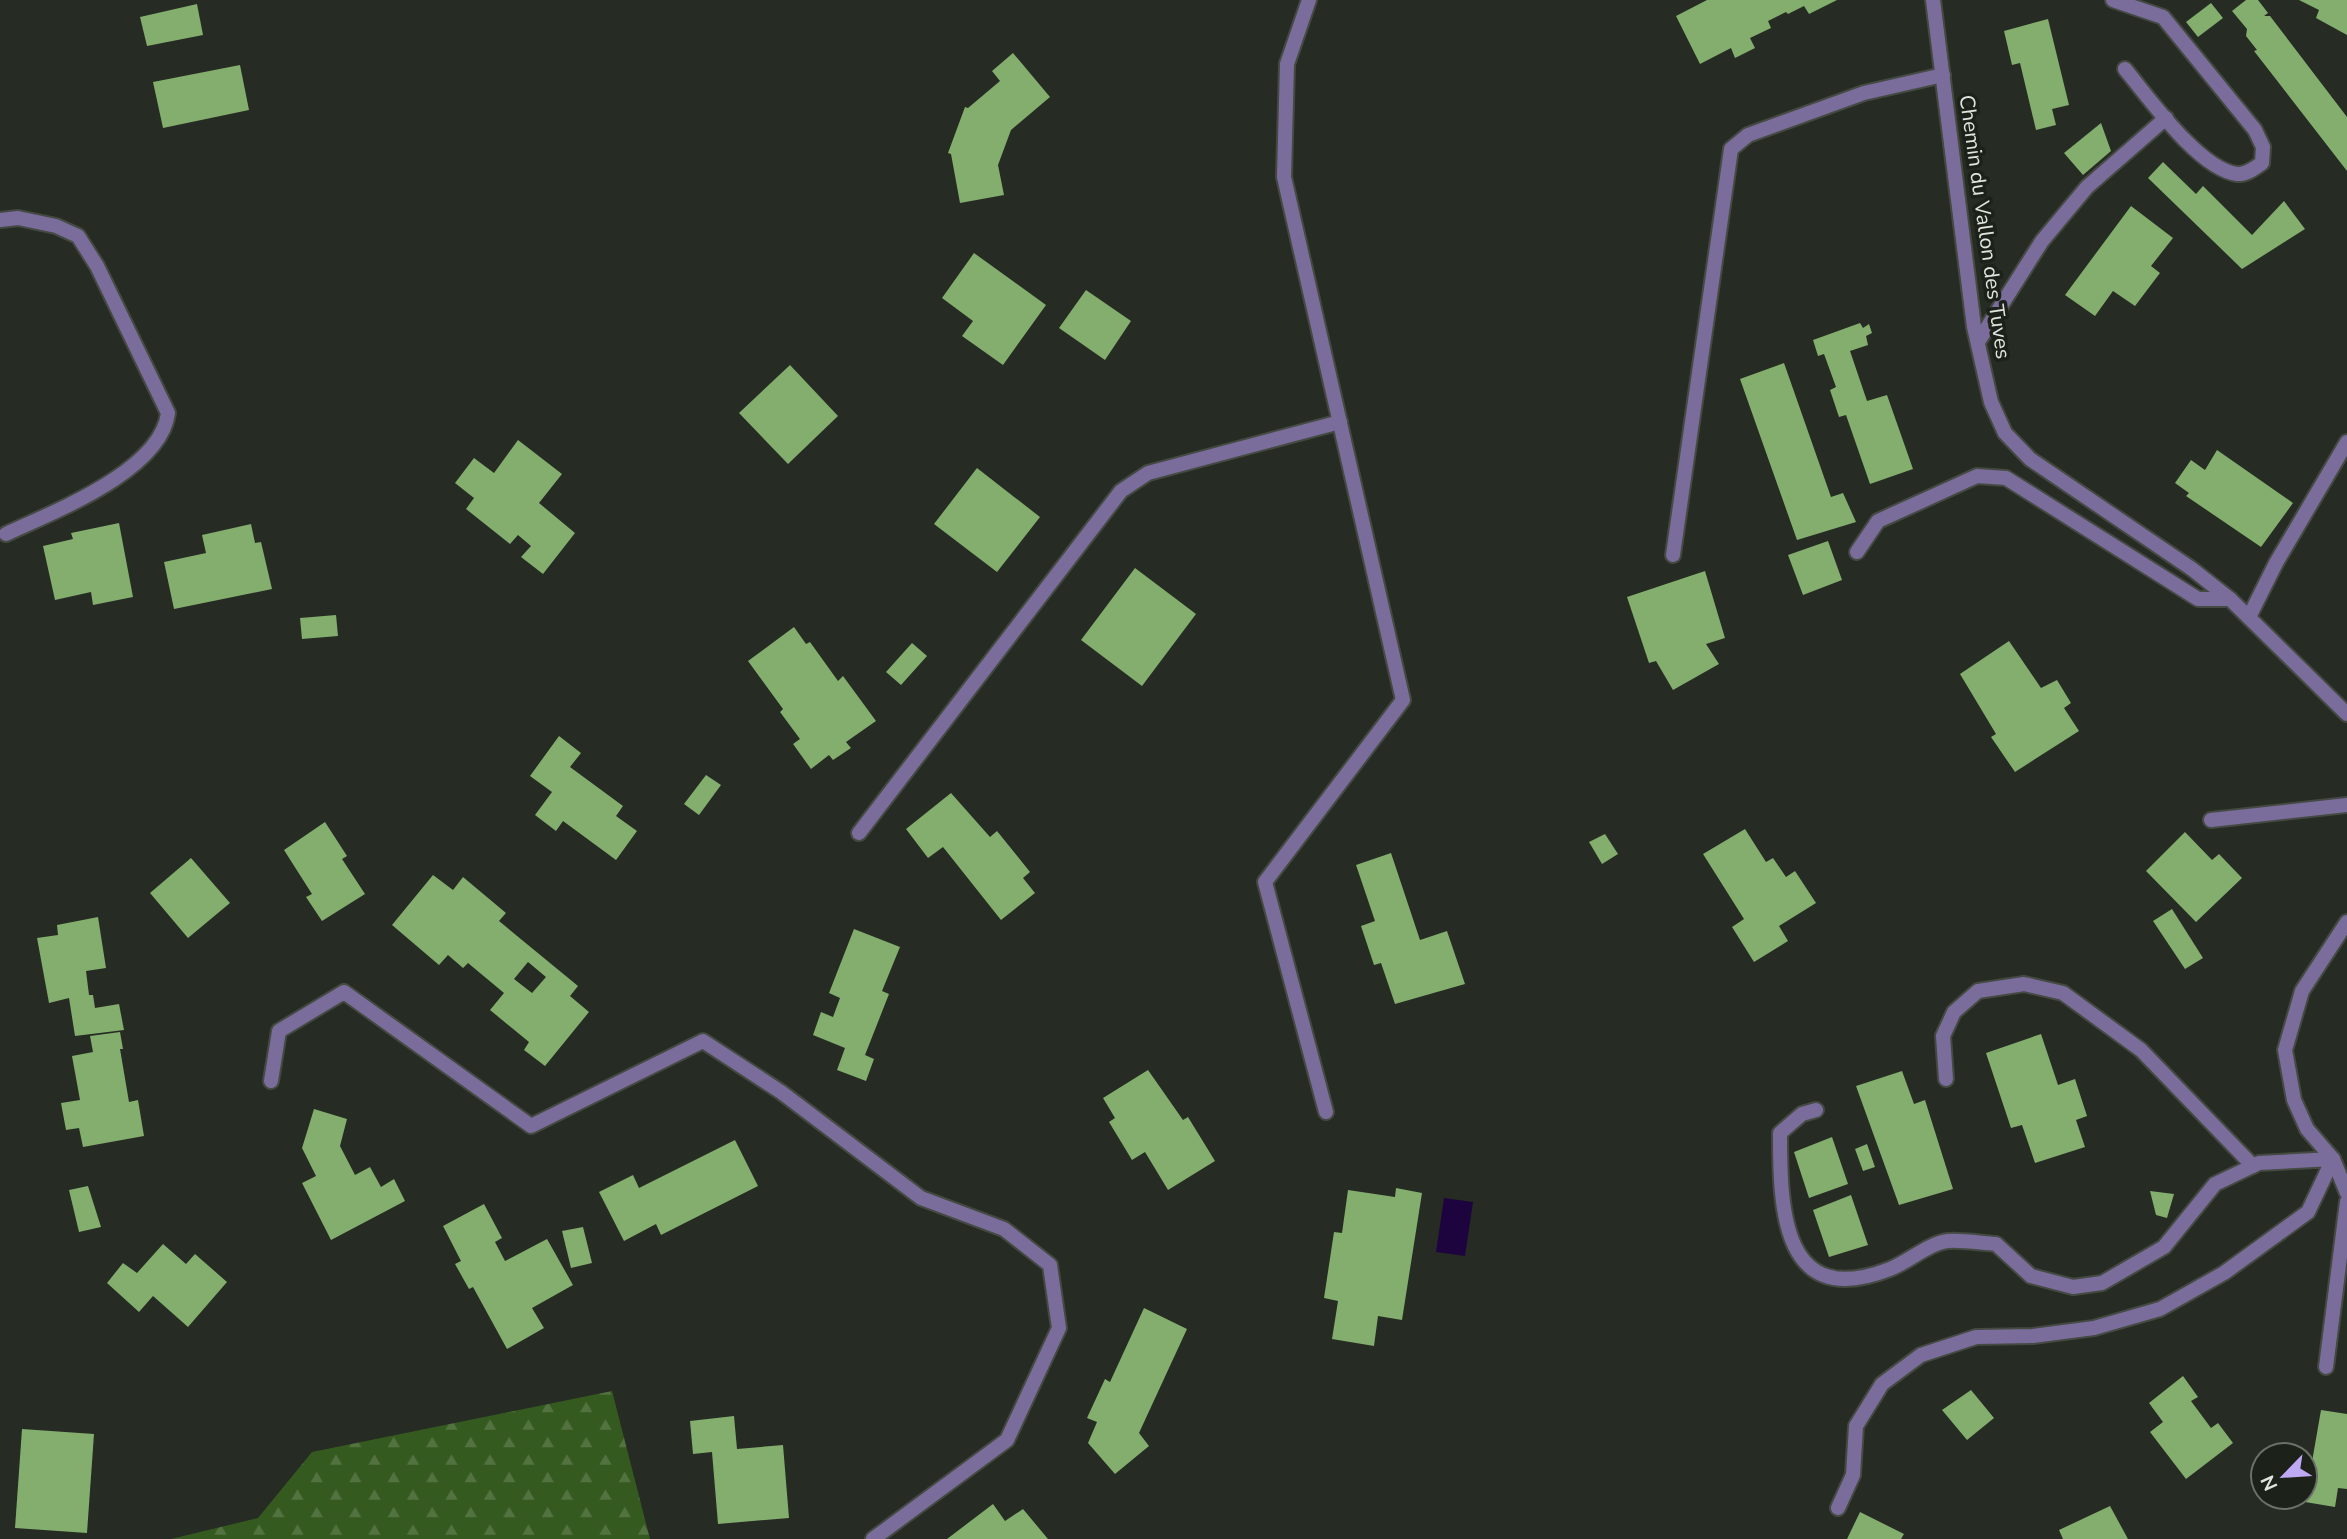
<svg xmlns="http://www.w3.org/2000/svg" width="2347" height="1539" font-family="'Nunito Sans',sans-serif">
<defs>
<pattern id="forest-firs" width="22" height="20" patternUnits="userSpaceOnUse" patternTransform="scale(1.75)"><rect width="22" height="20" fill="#355a20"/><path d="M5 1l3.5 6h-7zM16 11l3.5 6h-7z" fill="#527240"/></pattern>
</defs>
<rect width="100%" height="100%" fill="#262b23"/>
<path fill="url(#forest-firs)" d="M612 1391 650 1539H171L258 1518 312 1452Z"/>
<path fill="#1d043e" d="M1444 1198 1473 1202 1465 1256 1436 1252Z"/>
<g fill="#83ae6e" fill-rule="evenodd">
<path d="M1707 0H1837L1809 14 1804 6 1788 14 1786 12 1768 21 1771 28 1750 38 1755 48 1735 58 1731 48 1700 64 1676 16Z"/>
<path d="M2246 0H2258L2268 13 2264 16H2270L2347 117V171L2254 51 2257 50 2246 36 2247 29 2232 11Z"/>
<path d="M2299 0H2347V35L2316 18 2319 10Z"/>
<path d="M2211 3 2223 18 2198 37 2186 22Z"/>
<path d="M197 4 203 35 147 46 140 17Z"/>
<path d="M2048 19 2069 105 2052 109 2056 125 2036 130 2020 63 2012 65 2004 31Z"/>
<path d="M1013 53 1050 97 1011 130 998 165 1004 195 960 203 951 154 948 153 965 107 968 108 1000 81 992 71Z"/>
<path d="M240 65 249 110 163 128 153 82Z"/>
<path d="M2101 123 2111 151 2083 175 2064 153Z"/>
<path d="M2163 162 2196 194 2203 186 2252 235 2284 201 2305 229 2242 269 2148 178Z"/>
<path d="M2131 206 2173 238 2151 266 2160 273 2135 306 2113 291 2095 316 2065 295Z"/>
<path d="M974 253 1046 305 1003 365 962 336 973 321 942 298Z"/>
<path d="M1086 290 1131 321 1105 360 1059 328Z"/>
<path d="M1860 323 1863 328 1869 324 1872 333 1866 336 1868 345 1850 351 1867 401 1887 395 1913 469 1870 484 1846 415 1839 417 1830 390 1836 387 1824 354 1818 356 1813 340Z"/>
<path d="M1784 363 1831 497 1843 493 1856 522 1797 540 1740 379Z"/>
<path d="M790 365 838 416 788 464 739 413Z"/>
<path d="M518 440 562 474 539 503 575 533 543 574 521 557 531 546 518 535 510 544 466 509 474 498 455 483 474 458 494 473Z"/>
<path d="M2217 450 2293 503 2261 547 2186 496 2189 493 2175 483 2191 460 2205 470Z"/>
<path d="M977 468 1040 517 997 572 934 524Z"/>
<path d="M119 523 133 597 93 605 91 592 55 600 43 546 73 539 71 533Z"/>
<path d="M251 524 255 543 261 542 272 589 174 609 164 562 206 553 202 535Z"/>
<path d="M1828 541 1842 580 1803 595 1788 555Z"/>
<path d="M1135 568 1196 614 1142 686 1081 640Z"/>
<path d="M1705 571 1725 638 1706 644 1719 664 1673 690 1656 661 1649 663 1627 597Z"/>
<path d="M336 615 338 636 302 639 300 618Z"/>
<path d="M794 627 806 644 810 642 838 681 843 676 876 721 846 742 851 748 833 760 829 755 811 769 793 744 800 739 780 712 783 709 748 661Z"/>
<path d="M2009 641 2041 688 2057 680 2071 703 2064 708 2079 731 2015 772 1991 737 1996 734 1960 674Z"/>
<path d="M912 643 927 656 901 685 886 672Z"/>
<path d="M559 736 581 753 570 767 623 806 616 816 637 831 616 860 563 821 556 831 535 815 552 792 530 776Z"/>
<path d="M706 775 721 785 699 815 684 804Z"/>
<path d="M951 793 990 837 997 831 1030 872 1023 878 1035 893 1001 920 943 847 928 858 906 829Z"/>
<path d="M325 822 347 856 342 859 365 894 322 921 306 897 312 894 284 850Z"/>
<path d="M1745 829 1766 862 1773 858 1786 877 1795 871 1816 903 1779 926 1788 941 1754 962 1732 927 1744 919 1703 854Z"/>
<path d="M2185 832 2212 860 2219 854 2242 878 2196 922 2146 871Z"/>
<path d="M1605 834 1618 854 1602 864 1589 842Z"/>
<path d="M1391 853 1420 940 1447 931 1465 984 1395 1004 1381 963 1374 965 1361 926 1375 921 1356 865Z"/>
<path d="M191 858 230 903 188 938 150 893Z"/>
<path d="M433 875 453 890 463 877 506 913 499 921 578 986 570 996 589 1012 545 1066 524 1050 529 1042 490 1010 504 993 468 963 463 968 448 955 439 965 392 925ZM528 962 546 977 532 993 514 979Z"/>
<path d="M2172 909 2203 958 2185 969 2153 921Z"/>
<path d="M98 917 106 968 86 971 89 995H93L95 1008 119 1004 124 1030 75 1036 69 998 49 1003 37 938 58 935 57 925Z"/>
<path d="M854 929 900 947 882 991 889 994 865 1055 874 1059 866 1081 837 1070 845 1048 813 1035 821 1012 833 1017 840 998 829 993Z"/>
<path d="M120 1032 123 1049H120L129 1102 138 1100 144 1136 83 1147 79 1128 66 1130 61 1103 80 1100 72 1056 93 1052 90 1036Z"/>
<path d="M2041 1034 2058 1085 2075 1079 2087 1116 2076 1120 2085 1147 2035 1163 2022 1125 2011 1128 1986 1053Z"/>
<path d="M1148 1070 1183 1120 1188 1117 1215 1161 1168 1190 1145 1152 1132 1160 1109 1122 1115 1118 1103 1098Z"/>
<path d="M1902 1071 1914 1104 1925 1100 1953 1189 1899 1205 1856 1086Z"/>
<path d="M314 1109 347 1119 340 1146 355 1175 370 1167 381 1187 394 1179 405 1201 331 1240 302 1183 316 1176 302 1148Z"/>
<path d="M1832 1137 1848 1184 1809 1198 1794 1152Z"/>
<path d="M735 1140 758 1186 661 1235 656 1224 624 1241 599 1192 633 1175 639 1188Z"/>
<path d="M1867 1144 1875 1167 1863 1171 1855 1149Z"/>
<path d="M88 1186 101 1227 79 1232 69 1190Z"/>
<path d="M1396 1188 1422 1193 1402 1320 1378 1316 1374 1346 1332 1339 1338 1301 1324 1298 1334 1232 1342 1233 1348 1190 1395 1197Z"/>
<path d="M2150 1191 2174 1194 2167 1218 2156 1215Z"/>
<path d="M1851 1195 1868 1245 1829 1257 1813 1210Z"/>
<path d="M484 1204 502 1238 495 1242 505 1261 547 1239 573 1285 532 1308 544 1328 507 1349 473 1287 469 1289 455 1264 461 1261 443 1226Z"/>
<path d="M583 1227 592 1263 571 1268 562 1231Z"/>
<path d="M163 1244 186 1264 195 1254 227 1282 188 1327 153 1296 139 1312 107 1283 123 1263 137 1273Z"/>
<path d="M1144 1308 1187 1329 1139 1433 1149 1446 1115 1474 1088 1443 1097 1422 1087 1418 1105 1379 1110 1382Z"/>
<path d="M2183 1376 2198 1397 2191 1401 2211 1428 2218 1423 2233 1443 2186 1479 2150 1432 2163 1422 2149 1403Z"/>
<path d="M1971 1390 1994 1418 1967 1440 1942 1410Z"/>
<path d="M2321 1410 2347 1414V1489L2338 1488 2335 1507 2305 1502Z"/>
<path d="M734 1416 737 1449 783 1445 789 1518 718 1524 712 1452 693 1454 690 1421Z"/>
<path d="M22 1429 94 1434 87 1533 15 1528Z"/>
<path d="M993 1504 1005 1521 1023 1509 1048 1539H947Z"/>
<path d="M2110 1506 2128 1539H2063L2059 1530Z"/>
<path d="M1860 1512 1904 1534 1901 1539H1847Z"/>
</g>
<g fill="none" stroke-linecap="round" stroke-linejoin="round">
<g stroke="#444941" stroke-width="18">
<g id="lane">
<path d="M2113 0 2163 17 2255 130 2263 147 2262 163C2255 168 2246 175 2237 174 2199 169 2149 98 2125 69"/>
<path d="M0 220 18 218 56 226 78 236 97 266 168 413C161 471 53 512 6 534"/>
<path d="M1978 342 2042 241 2087 187 2166 118"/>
<path d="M1857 552 1878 521 1977 476 2006 478 2198 599H2230"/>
<path d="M1673 555 1731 149 1748 135 1864 93 1943 75"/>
<path d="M2249 617 2276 563 2347 442"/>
<path d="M2211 820 2347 805"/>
<path d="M2347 922 2302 991 2285 1050 2294 1100 2307 1129 2333 1159 2347 1193"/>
<path d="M1946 1079 1943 1036 1954 1012 1978 991 2024 984 2063 993 2141 1050 2253 1166"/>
<path d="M1816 1110 1802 1114 1780 1133C1780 1210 1782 1311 1890 1269 1908 1262 1929 1243 1948 1241 1963 1240 1981 1243 1996 1244L2031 1276 2073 1287 2102 1283 2164 1247 2215 1184 2259 1163 2333 1159 2308 1212 2224 1273 2160 1309 2094 1328 2033 1336 1976 1337 1921 1355 1882 1384 1856 1426 1853 1475 1838 1508"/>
<path d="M2326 1367 2347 1202"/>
</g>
</g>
<g stroke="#444941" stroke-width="18">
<g id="street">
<path d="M1309 0 1287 64 1284 177 1403 700 1265 882 1326 1112"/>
<path d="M1933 0 1974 327 1991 402 2005 433 2030 459 2192 569 2230 599 2347 714"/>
<path d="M859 833 1121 491 1148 473 1340 422"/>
<path d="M271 1081 279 1031 344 992 531 1126 703 1041 781 1092 921 1198 1004 1229 1050 1265 1059 1328 1007 1440 873 1539"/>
</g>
</g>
<use href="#lane" stroke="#7a6d9c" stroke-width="14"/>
<use href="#street" stroke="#7a6d9c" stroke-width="14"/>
</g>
<g text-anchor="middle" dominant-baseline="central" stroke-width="7" stroke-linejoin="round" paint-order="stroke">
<g font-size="21" fill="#e1e5e0" stroke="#1c221a">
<text transform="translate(1985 227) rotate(82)">Chemin du Vallon des Tuves</text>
</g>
</g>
<g transform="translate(2284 1476) rotate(245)"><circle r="33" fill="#1c221a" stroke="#6b7069" stroke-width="2"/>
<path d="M0-5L12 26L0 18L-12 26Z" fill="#bea9f5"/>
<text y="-10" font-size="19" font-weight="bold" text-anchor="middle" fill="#e1e5e0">N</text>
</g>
</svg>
